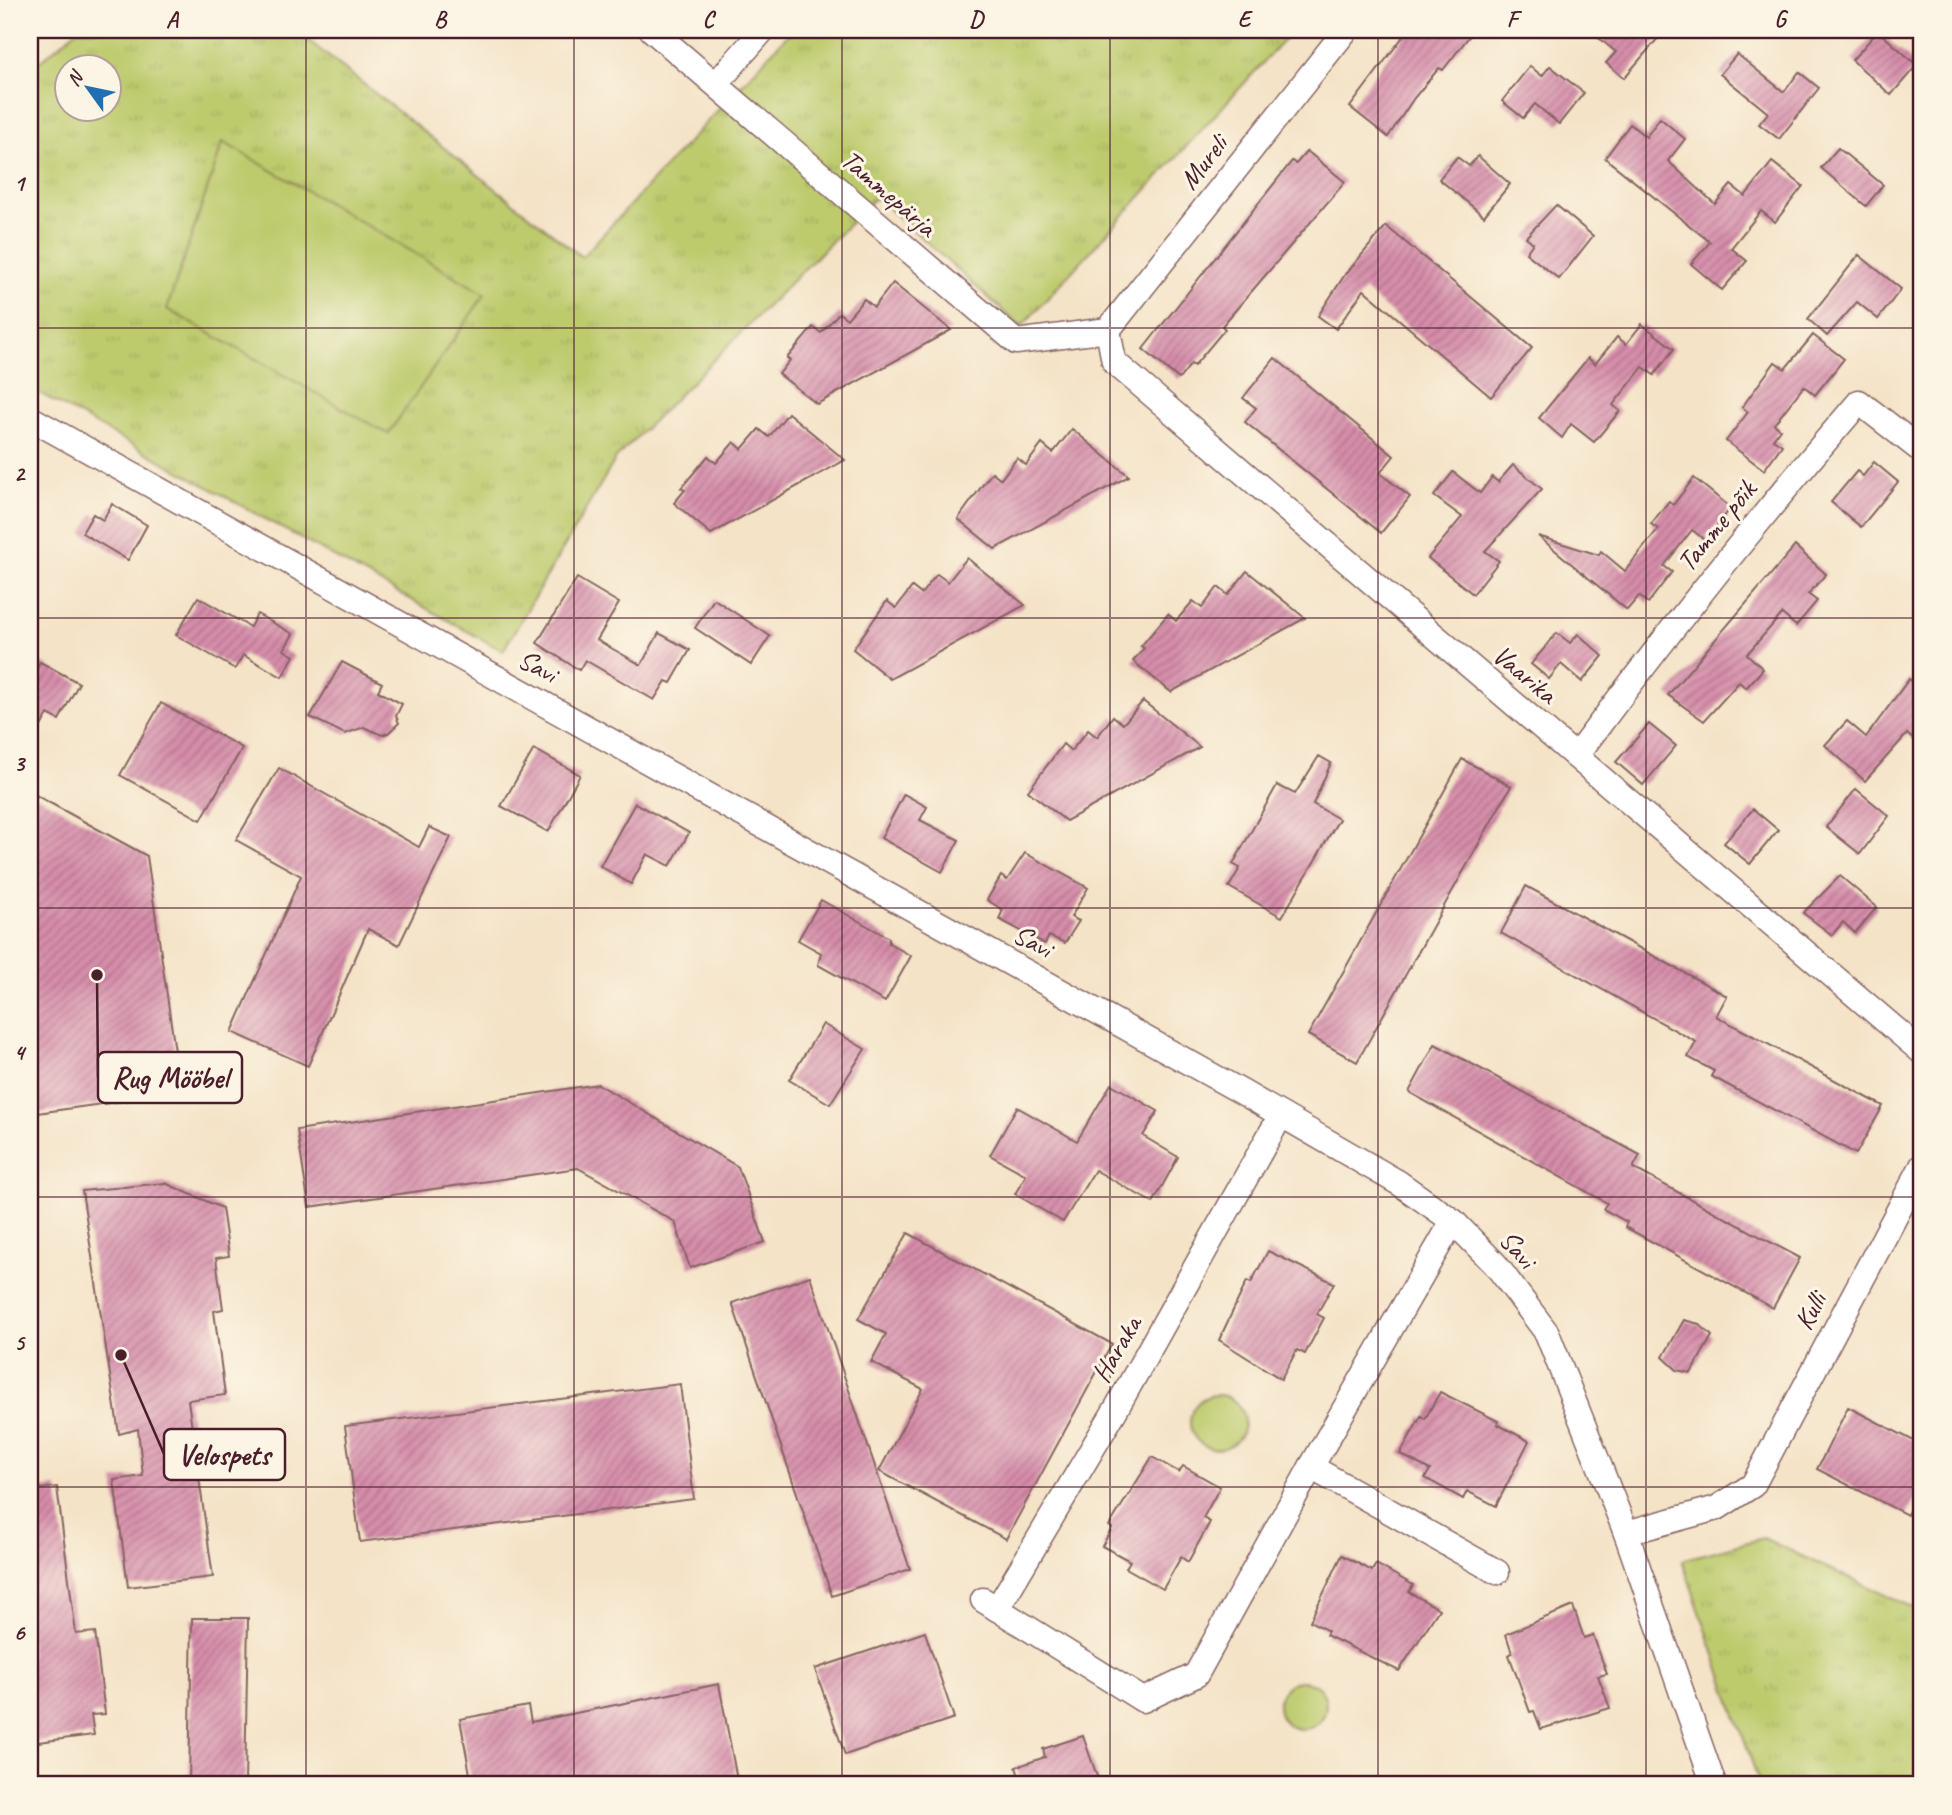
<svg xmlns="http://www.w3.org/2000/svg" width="1952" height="1815" font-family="Caveat,sans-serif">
<defs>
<pattern id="grass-tufts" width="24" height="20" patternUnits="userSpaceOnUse" patternTransform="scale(1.75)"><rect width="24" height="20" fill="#bdcb6d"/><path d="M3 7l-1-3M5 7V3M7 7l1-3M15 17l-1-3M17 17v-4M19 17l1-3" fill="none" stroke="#a4ae5f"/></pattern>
<pattern id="building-hatch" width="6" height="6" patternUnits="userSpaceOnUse" patternTransform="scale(1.75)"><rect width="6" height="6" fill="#d68daa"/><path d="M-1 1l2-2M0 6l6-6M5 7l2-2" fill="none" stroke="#b0738b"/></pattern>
</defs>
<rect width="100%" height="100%" fill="#fcf5e5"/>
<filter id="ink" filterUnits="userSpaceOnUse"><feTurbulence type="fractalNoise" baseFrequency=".0143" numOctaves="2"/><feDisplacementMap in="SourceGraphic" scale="14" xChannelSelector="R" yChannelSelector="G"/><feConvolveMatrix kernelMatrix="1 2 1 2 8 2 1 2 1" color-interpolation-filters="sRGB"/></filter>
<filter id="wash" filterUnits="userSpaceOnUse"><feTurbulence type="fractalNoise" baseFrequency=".00686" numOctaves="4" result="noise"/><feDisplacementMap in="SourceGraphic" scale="28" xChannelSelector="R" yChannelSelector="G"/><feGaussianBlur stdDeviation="1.57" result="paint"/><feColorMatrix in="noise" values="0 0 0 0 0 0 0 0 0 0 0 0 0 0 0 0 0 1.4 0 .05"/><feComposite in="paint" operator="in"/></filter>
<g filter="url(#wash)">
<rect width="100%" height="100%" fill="#f4e3c7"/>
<g fill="url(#grass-tufts)" stroke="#84754c" stroke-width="2" fill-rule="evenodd">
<path d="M77 30H295L582 257 792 30H1051L1065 40 1075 30H1293L1021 327 876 197 616 458 503 651 30 388V70ZM66 66H108V108H66Z"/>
<path d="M1763 1538 1922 1612V1785H1760L1682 1560Z"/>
</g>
<g fill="#bdcb6d" stroke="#84754c" stroke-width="2">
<path d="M223 142 485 294 388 434 167 309Z"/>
<circle cx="1217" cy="1422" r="27"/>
<circle cx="1302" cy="1705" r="24"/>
</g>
<g id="blocks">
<g fill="url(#building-hatch)">
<path d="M1408 30H1474L1443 70 1439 68 1414 98 1388 137 1350 107Z"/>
<path d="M1589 30H1665L1624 78 1606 63 1616 52Z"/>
<path d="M1878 31 1917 65 1891 95 1852 60Z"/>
<path d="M1737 54 1784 92 1799 72 1819 88 1779 139 1759 124 1768 113 1720 74Z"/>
<path d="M1530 66 1542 76 1550 66 1584 93 1559 124 1535 104 1523 118 1502 101Z"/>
<path d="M1660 118 1685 139 1668 161 1715 204 1731 185 1745 196 1772 162 1803 186 1775 222 1761 211 1731 248 1747 261 1722 290 1691 264 1710 242 1605 158 1630 124 1646 137Z"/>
<path d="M1838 148 1883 185 1866 206 1821 168Z"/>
<path d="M1307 151 1345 182 1222 326 1225 329 1194 366 1191 364 1179 379 1143 349 1292 161 1296 164Z"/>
<path d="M1478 156 1510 184 1484 216 1439 179 1457 157 1469 166Z"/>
<path d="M1556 205 1593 236 1559 279 1526 253 1533 243 1526 237Z"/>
<path d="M1386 226 1532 348 1491 397 1364 290 1336 329 1318 316 1344 276Z"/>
<path d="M1859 255 1901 289 1878 319 1857 302 1827 336 1808 319Z"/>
<path d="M893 283 951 330 817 404 779 374 790 360 787 358 813 327 821 333 839 313 847 319 864 299 874 307Z"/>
<path d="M1642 324 1674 349 1654 375 1643 367 1613 405 1620 411 1594 442 1571 424 1562 438 1539 418 1588 358 1595 364 1617 337 1626 344Z"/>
<path d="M1813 335 1844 359 1815 395 1804 386 1774 424 1780 429 1773 439 1782 445 1764 470 1726 441 1748 412 1742 407 1775 362 1785 369Z"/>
<path d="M1275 358 1394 456 1380 473 1410 497 1381 533 1245 422 1256 408 1243 398Z"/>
<path d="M788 413 845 460 711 534 674 503 685 490 681 488 708 456 716 463 734 442 742 449 759 429 769 437Z"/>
<path d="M1072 429 1129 476 995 549 958 519 992 472 1001 479 1017 458 1026 465 1042 444 1053 453Z"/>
<path d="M1874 462 1898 482 1861 527 1831 502 1857 471 1863 476Z"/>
<path d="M1513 465 1542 489 1485 551 1499 561 1473 594 1428 558 1462 517 1434 496 1453 472 1480 493 1492 477 1498 482Z"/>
<path d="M1694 478 1731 508 1705 540 1692 530 1664 566 1672 572 1648 603 1639 596 1627 610 1538 536 1599 555 1601 551 1625 571 1658 529 1651 524 1669 501 1673 505Z"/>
<path d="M112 504 147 525 128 560 82 533 93 514 103 520Z"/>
<path d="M1795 546 1826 574 1808 594 1817 601 1796 626 1782 614 1747 654 1763 669 1746 688 1739 682 1704 721 1668 695Z"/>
<path d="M967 558 1025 605 890 679 853 649 887 601 896 608 912 587 921 594 937 574 948 582Z"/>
<path d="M1247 571 1305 618 1171 692 1133 661 1144 648 1141 646 1168 614 1176 621 1193 601 1202 608 1218 587 1228 595Z"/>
<path d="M577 578 619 603 597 640 641 665 659 633 690 650 671 683 666 681 654 700 585 660 579 670 537 643Z"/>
<path d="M198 597 250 627 257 614 293 634 284 650 294 656 282 677 243 655 235 669 176 635Z"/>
<path d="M714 599 770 636 751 665 695 628Z"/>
<path d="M1557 633 1570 643 1578 634 1603 656 1582 682 1561 664 1549 679 1531 664Z"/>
<path d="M40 662 79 683 59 720 48 714 30 745V680Z"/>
<path d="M342 662 382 683 378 691 402 704 396 716 399 723 388 733 382 735 364 727 345 734 310 717Z"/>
<path d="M1909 679 1922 690V747L1907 734 1865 781 1825 745 1847 721 1866 737Z"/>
<path d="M1143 701 1200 747 1066 821 1028 791 1063 744 1071 751 1088 730 1097 737 1113 716 1123 724Z"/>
<path d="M161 703 242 748 201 820 120 775Z"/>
<path d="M1649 724 1676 746 1643 785 1616 762Z"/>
<path d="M534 749 580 775 548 832 501 806Z"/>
<path d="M1319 756 1331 763 1313 804 1339 819 1282 917 1229 887 1240 868 1233 864 1277 785 1295 794Z"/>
<path d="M1462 759 1511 786 1357 1062 1308 1035Z"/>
<path d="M279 768 419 847 429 827 451 837 399 945 368 929 308 1066 232 1032 301 876 236 840Z"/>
<path d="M1856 789 1889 816 1860 854 1826 827Z"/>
<path d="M30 792 147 856 181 1093 30 1114Z"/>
<path d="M904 794 927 807 920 820 959 840 942 872 881 838Z"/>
<path d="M635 803 689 833 670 866 647 854 631 884 600 866Z"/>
<path d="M1753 809 1778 830 1750 864 1724 843Z"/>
<path d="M1025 853 1088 888 1071 917 1079 921 1065 943 1049 936 1045 944 999 919 1003 910 987 900 1001 876 1007 880Z"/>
<path d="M1840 876 1877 907 1855 933 1843 922 1832 935 1803 913Z"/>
<path d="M1526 886 1727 996 1716 1016 1883 1106 1856 1154 1711 1076 1714 1071 1688 1057 1696 1042 1501 933Z"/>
<path d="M821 900 889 938V943L911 956 885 1002 818 965 821 953 798 940Z"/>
<path d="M823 1024 865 1049 830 1104 789 1080Z"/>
<path d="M1435 1044 1640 1155 1633 1168 1800 1258 1773 1308 1625 1227 1627 1222 1603 1209 1607 1203 1409 1092Z"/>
<path d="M598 1084 738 1167 765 1242 690 1268 675 1222 578 1168 309 1207 297 1130Z"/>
<path d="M1111 1084 1158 1111 1143 1136 1178 1157 1153 1203 1095 1170 1063 1222 1015 1194 1026 1175 990 1155 1017 1107 1077 1141Z"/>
<path d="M165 1183 222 1208 229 1256 216 1258 223 1309 214 1311 225 1395 188 1400 213 1577 128 1587 114 1480 143 1476 138 1429 119 1434 82 1191Z"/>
<path d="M908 1233 1112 1344 1006 1539 879 1471 923 1389 871 1362 886 1334 858 1319Z"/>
<path d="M1268 1251 1334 1283 1317 1314 1324 1318 1305 1354 1297 1350 1281 1379 1219 1340 1247 1281 1251 1283Z"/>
<path d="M810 1276 910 1569 832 1596 732 1303Z"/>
<path d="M1684 1320 1699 1324 1712 1336 1691 1373 1677 1370 1663 1357Z"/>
<path d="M680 1384 694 1499 360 1542 345 1426Z"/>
<path d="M1440 1392 1498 1421 1497 1424 1529 1441 1496 1506 1467 1491 1463 1499 1425 1478 1430 1470 1400 1454 1421 1416 1425 1419Z"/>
<path d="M1848 1407 1922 1445V1484L1907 1515 1817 1469Z"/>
<path d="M1152 1457 1179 1472 1183 1466 1220 1487 1203 1518 1210 1522 1188 1562 1181 1557 1163 1589 1126 1568 1130 1561 1102 1546 1112 1528 1109 1526Z"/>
<path d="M57 1487 76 1634 95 1632 105 1714 91 1715 94 1735 30 1743V1490Z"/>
<path d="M1342 1555 1372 1571 1376 1564 1413 1585 1409 1592 1439 1609 1399 1671 1326 1635 1328 1631 1310 1621Z"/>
<path d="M1573 1606 1584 1638 1593 1635 1607 1674 1598 1676 1610 1708 1541 1729 1534 1711 1530 1712 1509 1655 1512 1653 1506 1634Z"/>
<path d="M192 1618H248L245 1785H189Z"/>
<path d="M925 1632 954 1718 845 1755 815 1669Z"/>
<path d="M719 1684 738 1785H472L460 1719 528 1706 531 1722Z"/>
<path d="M1083 1736 1100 1785H1022L1016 1767 1045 1757 1043 1749Z"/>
</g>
</g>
</g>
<g filter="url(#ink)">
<use href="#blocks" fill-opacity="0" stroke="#866462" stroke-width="2"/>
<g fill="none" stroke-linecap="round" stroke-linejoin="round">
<g stroke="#866462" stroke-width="27">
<g id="minor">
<path d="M652 30 1016 342 1108 330"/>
<path d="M716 84 763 30"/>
<path d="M1108 330 1114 362 1922 1052"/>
<path d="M1108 330 1346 30"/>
<path d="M30 418 1240 1091 1399 1183 1453 1221 1496 1265 1547 1333 1626 1533 1714 1785"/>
<path d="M1576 756C1666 634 1760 517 1859 402L1922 451"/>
<path d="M1311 1467 1497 1572"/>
<path d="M1626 1533 1717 1508 1753 1485 1922 1166"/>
<path d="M983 1600 1143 1700 1196 1675 1311 1467 1453 1221"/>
<path d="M997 1609 1116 1409 1281 1115"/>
</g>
</g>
<use href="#minor" stroke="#fff" stroke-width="24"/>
</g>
</g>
<path fill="none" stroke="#4a1f2b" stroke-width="2" stroke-opacity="0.55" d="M306 30V1785M574 30V1785M842 30V1785M1110 30V1785M1378 30V1785M1646 30V1785M30 328H1922M30 618H1922M30 908H1922M30 1197H1922M30 1487H1922"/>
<g text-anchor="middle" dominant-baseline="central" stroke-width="6" stroke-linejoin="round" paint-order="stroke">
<g font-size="28" fill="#4a1f2b" stroke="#fcf5e5">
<text transform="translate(1203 162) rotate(-52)">Mureli</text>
<text transform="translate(889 193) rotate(41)">Tammepärja</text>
<text transform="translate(1716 526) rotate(-51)">Tamme põik</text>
<text transform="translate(538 666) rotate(29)">Savi</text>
<text transform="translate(1525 674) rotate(40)">Vaarika</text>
<text transform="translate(1033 941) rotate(29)">Savi</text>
<text transform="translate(1518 1249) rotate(50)">Savi</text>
<text transform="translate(1810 1311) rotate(-62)">Kulli</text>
<text transform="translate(1116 1349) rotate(-60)">Haraka</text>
</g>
</g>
<path fill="none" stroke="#4a1f2b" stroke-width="2.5" d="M97 975L98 1077M121 1355L164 1454"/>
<g fill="#4a1f2b" stroke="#fcf5e5" stroke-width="2.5">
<circle cx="97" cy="975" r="7"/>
<circle cx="121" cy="1355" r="7"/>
</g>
<g fill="#fcf5e5" stroke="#4a1f2b" stroke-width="2.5">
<rect x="98" y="1052" width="144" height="51" rx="7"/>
<rect x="164" y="1429" width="121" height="51" rx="7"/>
</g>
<g font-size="30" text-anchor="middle" font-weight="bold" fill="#4a1f2b">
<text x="170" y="1088">Rug Mööbel</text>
<text x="224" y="1465">Velospets</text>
</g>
<rect width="1952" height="1815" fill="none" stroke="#fcf5e5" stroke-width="77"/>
<g transform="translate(88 88) rotate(303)"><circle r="33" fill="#fcf5e5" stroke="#b59f9b" stroke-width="2"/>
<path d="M0-5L12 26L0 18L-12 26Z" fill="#1f6fb2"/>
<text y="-10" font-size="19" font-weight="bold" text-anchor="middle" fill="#4a1f2b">N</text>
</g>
<rect x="38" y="38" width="1875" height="1738" fill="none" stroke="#4a1f2b" stroke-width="2.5"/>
<g font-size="23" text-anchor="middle" font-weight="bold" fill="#4a1f2b">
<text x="172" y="27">A</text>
<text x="440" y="27">B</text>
<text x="708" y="27">C</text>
<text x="976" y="27">D</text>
<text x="1244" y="27">E</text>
<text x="1512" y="27">F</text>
<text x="1780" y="27">G</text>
<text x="19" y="191">1</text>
<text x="19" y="481">2</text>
<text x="19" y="771">3</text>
<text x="19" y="1060">4</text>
<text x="19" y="1350">5</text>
<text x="19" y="1640">6</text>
</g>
</svg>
